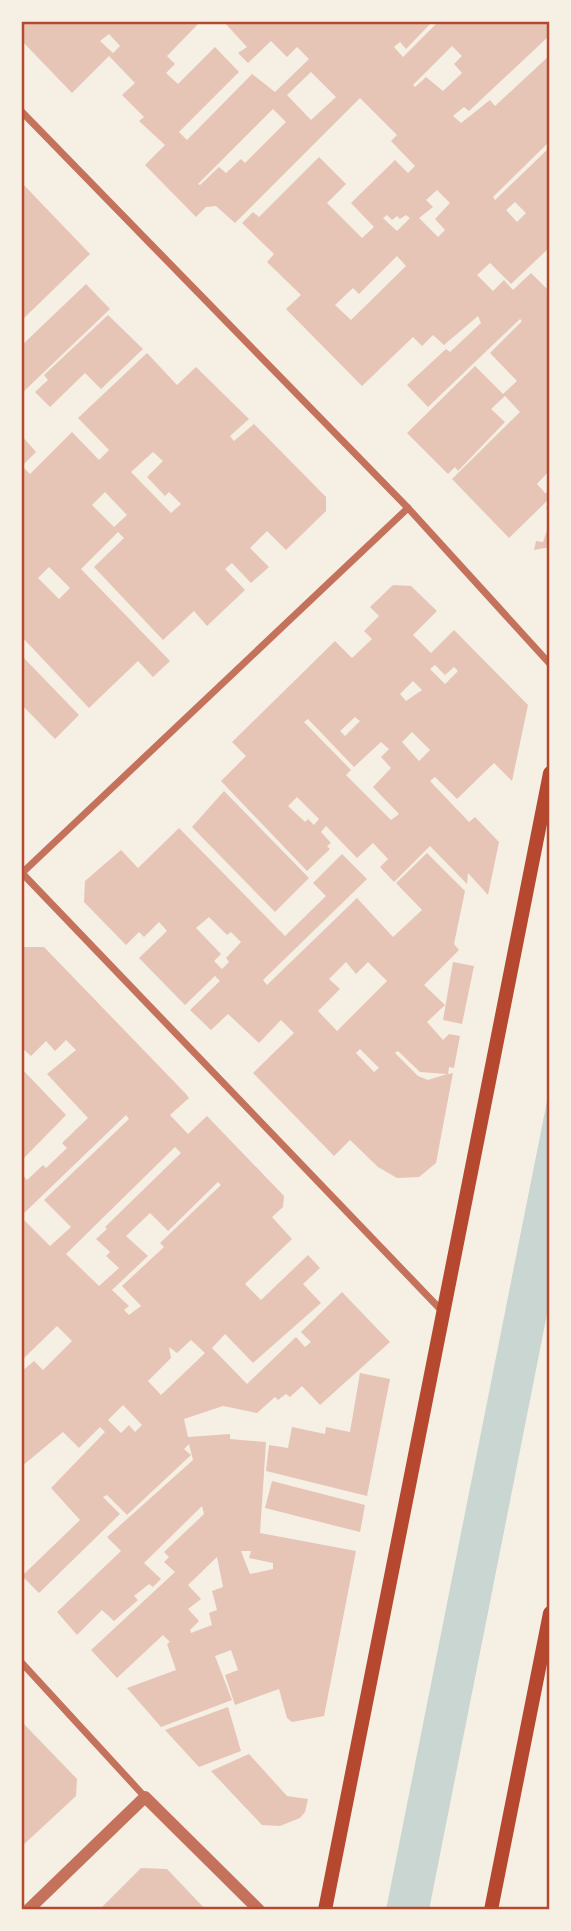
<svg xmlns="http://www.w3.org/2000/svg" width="571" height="1931" font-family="'Public Sans',sans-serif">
<rect width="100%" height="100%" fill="#f6efe4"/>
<path fill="#c9d6d2" d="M550 1086V1299L429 1910H386Z"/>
<g fill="#e6c5b7" fill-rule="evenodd">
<path d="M21 21H201L167 56 175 64 166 73 178 84 215 47 239 72 179 132 187 140 252 74 275 92 309 59 297 47 287 57 271 41 248 63 238 53 247 47 223 21H433L406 49 400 42 394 47 403 57 439 21H550V35L469 111 464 107 453 116 461 123 490 100 495 106 550 55V141L493 197 495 200 550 147V247L511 284 490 263 477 275 493 291 504 280 513 290 531 273 550 292V470L537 484 546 494 550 481V510L546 509 548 500 509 538 452 479 520 412 505 396 491 409 505 422 458 471 455 467 448 474 407 433 475 366 503 394 517 381 490 353 522 321 520 319 428 407 407 385 446 349 450 352 481 323 478 316 444 345 433 335 422 346 413 337 362 386 286 309 301 295 267 262 274 254 242 223 253 212 259 217 319 157 346 184 327 203 362 238 374 227 351 203 395 160 408 173 415 166 391 141 397 135 360 98 235 223 216 206 206 207 196 217 145 165 165 145 139 121 144 117 122 95 135 83 109 56 72 93 21 40ZM109 34 120 46 113 53 100 41ZM452 46 462 56 454 64 462 73 443 91 426 77 415 87 413 85ZM311 72 336 97 311 120 287 95ZM273 109 286 122 245 163 241 159 226 173 219 167 200 185 198 184ZM437 190 450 203 435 219 445 230 438 237 419 218 433 207 426 200ZM515 202 526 213 517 222 506 210ZM387 215 392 220 397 216 400 219 406 215 410 218 397 231 383 218ZM397 256 406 266 351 320 335 305 353 288 359 294Z"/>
<path d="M21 182 90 254 21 321Z"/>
<path d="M86 284 110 309 21 394V346Z"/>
<path d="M108 315 143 349 101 389 85 373 50 407 35 392 48 380 44 375Z"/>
<path d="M147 353 177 385 196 367 249 419 230 436 234 441 254 424 326 497V511L286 550 267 531 250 548 269 567 251 583 232 563 225 569 245 590 207 626 194 611 163 640 94 567 124 538 118 532 81 569 170 661 153 677 138 661 89 708 21 636 24 632 21 630V435L36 452 22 466 30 474 72 432 99 460 109 450 78 418ZM153 452 163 461 147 477 165 496 169 492 181 504 171 513 131 472ZM105 492 127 515 114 527 92 505ZM49 567 70 588 59 599 38 578Z"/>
<path d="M550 522V547L534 550 536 541 543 542Z"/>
<path d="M393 585 411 586 437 611 413 635 431 653 454 630 528 705 512 781 494 763 457 799 435 777 430 781 469 822 475 817 499 842 488 895 468 873 467 884 430 846 394 882 380 867 388 859 373 843 357 858 326 826 321 832 331 843 327 846 330 849 307 871 221 781 246 756 232 742 335 641 352 658 372 639 364 631 379 616 370 607ZM435 665 445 675 454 667 458 671 445 684 430 669ZM413 681 422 690 406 701 400 694ZM355 717 360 721 345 736 340 731ZM308 719 354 767 381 742 389 749 381 757 391 768 373 787 399 814 391 820 346 775 351 770 304 722ZM412 732 430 750 419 761 402 742ZM297 797 319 819 314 825 308 819 305 822 288 806Z"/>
<path d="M21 655 79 715 55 739 21 704Z"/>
<path d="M224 791 309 878 275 912 192 827Z"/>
<path d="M179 828 285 936 326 896 313 883 342 854 367 879 263 980 267 985 357 898 393 937 422 910 396 883 427 853 465 891 454 944 459 950 424 985 445 1005 427 1022 443 1040 449 1034 460 1036 454 1068 449 1067 448 1074 453 1073 436 1163 419 1177 397 1178 378 1167 350 1140 334 1156 253 1073 294 1033 281 1020 259 1043 228 1014 211 1030 190 1010 220 981 215 976 185 1005 139 958 167 931 159 922 144 937 139 932 126 945 84 902 85 881 121 850 138 868ZM209 917 227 935 231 932 241 942 226 958 229 962 222 969 214 961 221 954 196 928ZM346 962 356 974 368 962 387 981 337 1031 318 1011 340 989 329 979ZM360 1049 379 1068 374 1072 356 1053ZM398 1051 420 1072 447 1074 428 1080 418 1076 395 1053Z"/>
<path d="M21 947H44L186 1094 189 1098 170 1115 188 1134 207 1116 284 1196 283 1207 272 1217 292 1239 245 1284 261 1300 308 1255 320 1268 303 1284 321 1303 253 1363 225 1334 212 1348 247 1384 296 1337 305 1347 311 1342 301 1332 342 1292 390 1342 320 1405 302 1386 290 1397 286 1394 278 1400 275 1397 257 1413 223 1406 184 1419 188 1437 230 1434V1439L266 1442 260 1533 356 1551 324 1716 292 1722 287 1718 279 1689 235 1705 225 1675 238 1670 231 1650 215 1656 232 1700 161 1727 127 1688 176 1670 167 1644 170 1642 163 1635 117 1678 91 1650 175 1572 164 1562 169 1557 164 1552 204 1514 202 1506 144 1563 161 1579 153 1587 149 1584 134 1596 138 1600 114 1621 102 1610 77 1635 57 1612 121 1551 107 1537 193 1460 189 1444 184 1449 191 1455 127 1515 107 1495 103 1497 120 1514 39 1593 22 1576 80 1520 51 1488 105 1432 100 1427 79 1448 63 1432 21 1467V1372L34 1361 43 1370 72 1341 57 1326 21 1361V1252L24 1249 21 1246V1217L50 1246 71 1227 44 1200 129 1119 126 1115 21 1216V1173L27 1180 43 1165 46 1168 67 1148 62 1143 88 1118 47 1074 76 1050 66 1040 55 1051 46 1041 31 1056 21 1047ZM175 1147 181 1153 105 1227 107 1229 96 1239 110 1252 106 1256 119 1268 99 1286 66 1254ZM218 1182 221 1185 160 1243 164 1247 122 1286 141 1306 129 1315 124 1310 129 1306 112 1290 148 1256 126 1236 150 1213 168 1231ZM191 1340 205 1353 161 1395 148 1381 171 1358 169 1347 177 1353ZM123 1405 142 1425 135 1432 129 1425 121 1433 108 1420ZM241 1551H251L249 1558 273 1563V1569L250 1574ZM217 1557 223 1587 212 1591 217 1610 209 1613 212 1625 191 1633 190 1630 199 1621 188 1609 201 1599 188 1585Z"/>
<path d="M453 962 474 966 462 1024 443 1020Z"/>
<path d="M21 1068 66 1115 24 1158 21 1154Z"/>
<path d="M360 1373 390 1379 367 1496 266 1471 269 1445 288 1448 292 1427 325 1434 326 1427 350 1432Z"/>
<path d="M272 1481 365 1505 360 1532 265 1508Z"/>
<path d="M228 1707 241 1751 199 1767 165 1730Z"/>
<path d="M21 1721 77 1779 76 1796 21 1847Z"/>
<path d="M249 1754 287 1796 308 1799 305 1812 300 1818 280 1826 262 1825 211 1771Z"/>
<path d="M141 1868 167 1869 206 1910H99Z"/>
</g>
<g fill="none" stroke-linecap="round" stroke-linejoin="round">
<g stroke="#c5725c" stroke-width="7">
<path d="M21 111 408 508 550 664"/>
<path d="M21 872 442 1311"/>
<path d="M21 874 408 508"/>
<path d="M21 1662 145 1797"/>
</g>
<path stroke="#c5725c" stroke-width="12" d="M28 1910 145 1797 259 1910"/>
<g stroke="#b5482f" stroke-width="14">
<path d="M325 1910 550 773"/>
<path d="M491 1910 550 1613"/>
</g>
</g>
<rect width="571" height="1931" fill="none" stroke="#f6efe4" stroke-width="46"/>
<rect x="23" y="23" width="525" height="1885" fill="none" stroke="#b5482f" stroke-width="2.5"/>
</svg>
